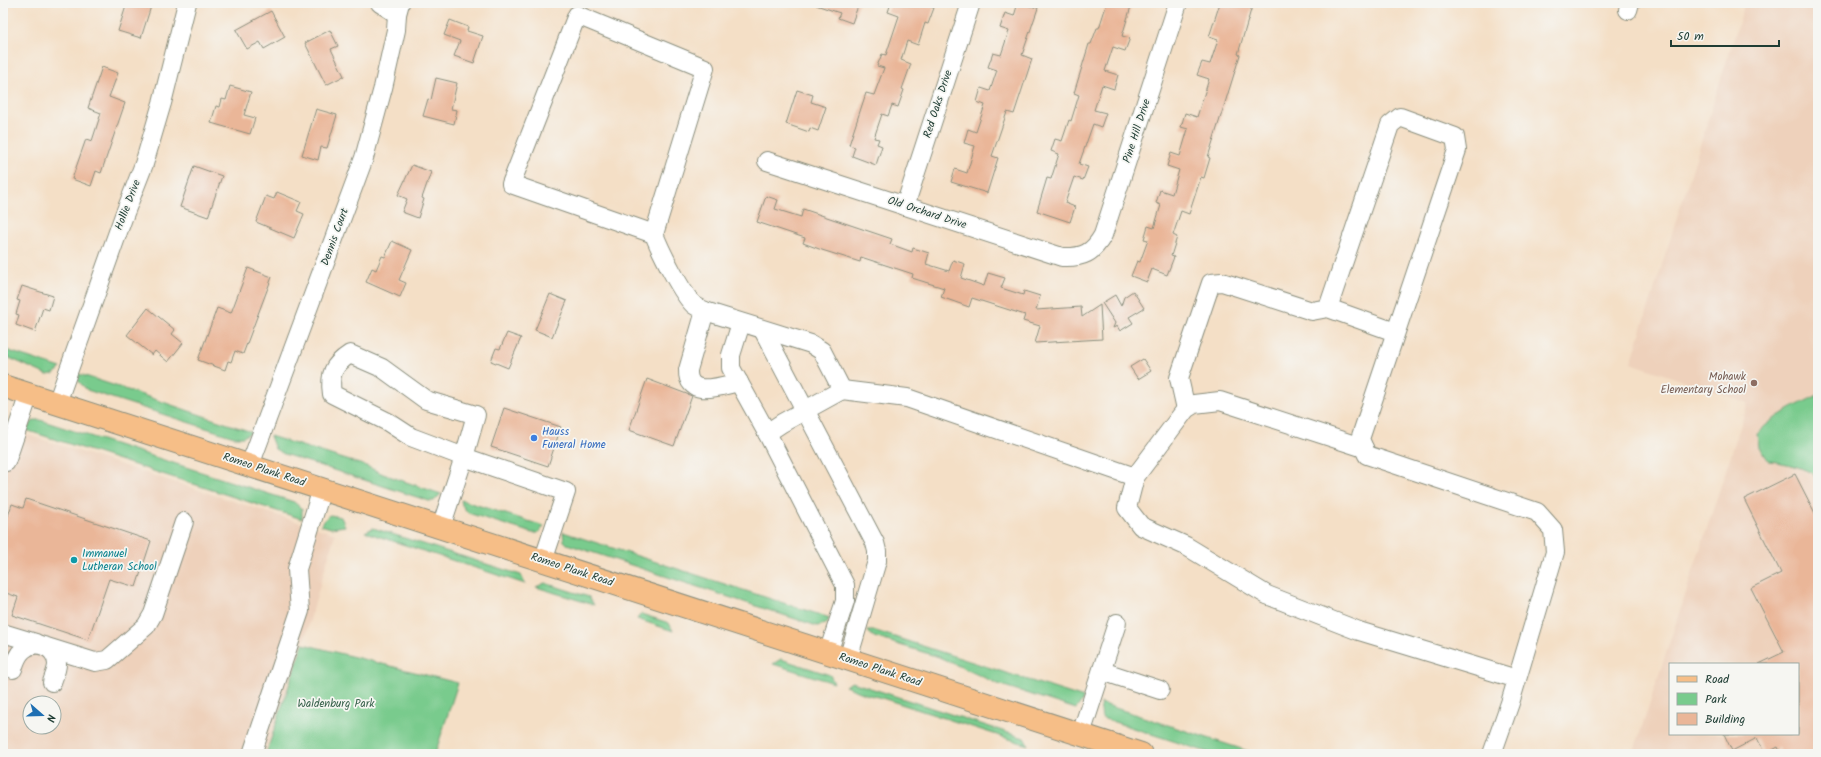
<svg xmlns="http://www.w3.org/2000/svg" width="1821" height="757" font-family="Kalam,sans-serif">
<rect width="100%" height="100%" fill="#f6f6f2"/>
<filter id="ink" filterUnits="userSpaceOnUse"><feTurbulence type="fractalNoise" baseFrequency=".025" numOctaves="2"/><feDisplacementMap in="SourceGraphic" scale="8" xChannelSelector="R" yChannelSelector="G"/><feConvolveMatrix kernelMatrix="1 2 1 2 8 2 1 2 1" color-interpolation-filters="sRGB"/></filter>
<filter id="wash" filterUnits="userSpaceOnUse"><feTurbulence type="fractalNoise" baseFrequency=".012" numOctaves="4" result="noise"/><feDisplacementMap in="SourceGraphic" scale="16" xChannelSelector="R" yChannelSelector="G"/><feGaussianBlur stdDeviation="0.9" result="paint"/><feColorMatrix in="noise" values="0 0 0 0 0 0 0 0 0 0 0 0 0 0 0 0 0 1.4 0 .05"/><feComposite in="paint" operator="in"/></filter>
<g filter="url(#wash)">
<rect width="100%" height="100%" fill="#f4dfc6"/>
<g fill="#eed1bb" fill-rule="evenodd">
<path d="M1745 3H1818V754H1633L1748 403 1631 363ZM1670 664H1798V734H1670Z"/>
<path d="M3 427 335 534 303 644 266 754H3ZM30 703H54V727H30Z"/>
</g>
<g fill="#79cb8d" stroke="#4c8460">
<path d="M3 349 61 368 54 374 47 375 3 355Z"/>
<path d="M76 373C136 392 193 413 252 432L243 437H234L87 390 79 382Z"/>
<path d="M1818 395V477C1804 467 1786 463 1769 461L1759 447 1757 434C1774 415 1796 406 1818 395Z"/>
<path d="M36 420H40L294 502 302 509V519L26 430 32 422Z"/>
<path d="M270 436 366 466 383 474 441 494 434 501H429L284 454 275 449Z"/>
<path d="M461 500 544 526 538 533H532L468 513 462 505Z"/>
<path d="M330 515 341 517 345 526 331 528 321 525 326 518Z"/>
<path d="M373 528 521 575 525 584 365 532Z"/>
<path d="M563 532 830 618 826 624 817 626 567 544 564 541Z"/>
<path d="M545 583 589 597 594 605 536 587Z"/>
<path d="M641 614 669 623 673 631 637 619Z"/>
<path d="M867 631H876L1084 698 1076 709 998 684 939 657 874 637Z"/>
<path d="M303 644 458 683 435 754H266Z"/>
<path d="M781 659 830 675 834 683 773 664Z"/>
<path d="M852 682 1024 738 1028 745 879 697 868 695 845 686Z"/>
<path d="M1100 703 1257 754H1213L1102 718Z"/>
</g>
<g id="blocks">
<g fill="#eab698">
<path d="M127 3H152L141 38 118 31Z"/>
<path d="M817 3H859L852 23 838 18 840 13 816 5Z"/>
<path d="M891 3H919L934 8 928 24 925 23 918 45 907 41 901 60 911 64 902 89 904 90 898 107 892 105 888 116 882 114 874 138 879 139 877 144 882 146 876 165 852 156 855 147 849 145 866 93 874 95 884 68 877 66 882 54 886 55 899 16 888 12Z"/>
<path d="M1018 3 1038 8 1022 55 1032 59 1014 114 1007 112 992 156 998 158 987 193 951 182 955 169 967 173 975 146 964 143 968 129 976 132 985 105 977 102 981 88 990 91 997 70 988 67 993 53 1001 55 1009 31 1000 28 1005 13 1014 16Z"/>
<path d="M1107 3H1132L1122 36 1130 38 1125 51 1113 47 1105 71 1118 75 1114 89 1102 85 1094 110 1106 113 1101 127 1093 124 1079 164 1088 167 1083 180 1074 177 1065 203 1075 207 1070 222 1037 211 1047 178 1051 179 1059 154 1051 151 1055 139 1062 141 1069 120 1071 121 1079 95 1074 93 1082 67 1089 44H1091L1097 28H1099Z"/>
<path d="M1220 3H1253L1238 54 1240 55 1208 157 1210 158 1204 178 1201 177 1189 214 1181 211 1173 235 1177 237 1171 256 1174 257 1167 275 1152 269 1147 282 1131 276 1137 261 1140 262 1148 240 1144 239 1148 226 1154 228 1161 205 1156 203 1160 190 1172 194 1179 170 1167 166 1171 153 1180 156 1188 129 1181 127 1185 113 1197 117 1209 79 1197 75 1202 62 1210 64 1218 40 1209 37Z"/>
<path d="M271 11 285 37 264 49 260 42 247 49 236 30Z"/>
<path d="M450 20 468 27 467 31 483 36 474 63 454 56 460 41 444 35Z"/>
<path d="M330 30 338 46 331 49 344 76 326 85 305 43Z"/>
<path d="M102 67 118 73 109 97 125 103 101 173 96 171 91 186 72 179 86 139 92 141 101 113 88 108Z"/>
<path d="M436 78 457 83 451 109 457 110 454 124 423 116 428 99 431 100Z"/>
<path d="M230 86 251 92 244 115 255 118 250 134 211 123 216 106 220 107 222 99 226 100Z"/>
<path d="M797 90 813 95 811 102 826 107 818 131 810 128 809 132 786 124Z"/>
<path d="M316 109 337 115 327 148 321 147 318 160 302 155Z"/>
<path d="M412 165 431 172 422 198 424 199 418 218 402 212 407 199 398 195Z"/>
<path d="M194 166 222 176 208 217 180 207Z"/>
<path d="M277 192 301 202 297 211 304 214 294 238 256 222 266 196 274 199Z"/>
<path d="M766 196 778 200 775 209 801 217 803 209 892 239 890 244 912 252 913 248 929 253 926 264 949 271 953 260 965 264 961 278 984 286 988 273 1005 278 1001 288 1023 295 1024 291 1040 296 1036 310 1081 307 1082 317 1100 305 1102 339 1035 343 1040 326 1023 321 1025 315 972 298 969 307 941 297 944 288 912 278 913 274 861 257 860 262 822 250 803 243 805 238 757 222Z"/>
<path d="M392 241 412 250 399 280 406 283 400 297 366 282 372 268 376 270 382 256 385 257Z"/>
<path d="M248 268 272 277 243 354 235 351 231 362 228 361 225 370 198 360 217 308 231 313Z"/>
<path d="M22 286 53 296 49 310 43 308 35 332 16 325 19 315 16 314 20 301 17 300Z"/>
<path d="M1133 291 1144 308 1129 317 1133 323 1120 331 1117 326 1113 328 1115 323 1102 303 1115 295 1121 306 1124 297Z"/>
<path d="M550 294 567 301 552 337 535 330Z"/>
<path d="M148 308 175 330 172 334 183 343 168 362 155 351 152 355 127 335Z"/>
<path d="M507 333 521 338 508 368 491 361 496 348 500 349Z"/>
<path d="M1143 359 1151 371 1138 379 1130 367Z"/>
<path d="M647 379 692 396 674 446 629 430Z"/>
<path d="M504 408 561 427 548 466 491 447Z"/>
<path d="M1795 474 1818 519V754H1781L1778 747 1765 754 1757 738 1732 751 1724 734H1798V664H1759L1784 652 1751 588 1781 573 1744 499Z"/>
<path d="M26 499 151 541 136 587 109 579 88 640 12 615 18 597 3 592V515L8 516 12 504 23 508Z"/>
</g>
</g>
</g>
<g filter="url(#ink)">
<use href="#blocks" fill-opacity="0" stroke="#8a8e7d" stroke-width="1"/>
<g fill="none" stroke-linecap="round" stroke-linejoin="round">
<g stroke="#8a8e7d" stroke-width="20">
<g id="minor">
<path d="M380 3 397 14"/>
<path d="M1628 10 1630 3"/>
<path d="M767 161 1062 257C1083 258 1093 253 1103 235L1178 3"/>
<path d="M905 206 971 3"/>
<path d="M654 234 511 184 577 15 705 68 654 234C660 250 682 294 694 305 697 307 701 309 705 311L811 344 822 351 842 390 782 423 767 433"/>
<path d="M1328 308 1395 332"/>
<path d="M705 311 688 370C687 399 721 386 739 382"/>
<path d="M741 323 731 355V368L767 433 845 585V601L828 653"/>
<path d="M763 330 875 543 877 551V561L848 659"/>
<path d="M350 354 382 368 426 400 476 415 464 457 411 437 388 422 332 394C329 374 333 365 350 354Z"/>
<path d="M842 390 907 398 1135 477 1186 409 1194 404 1220 401 1364 448"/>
<path d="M57 403 123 218 144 164 162 103 187 3"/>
<path d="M1186 409 1179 378 1211 283 1222 282 1312 311 1328 308 1390 125 1400 117 1455 137 1457 150 1360 439 1367 455 1537 512 1553 530 1555 552 1510 703 1492 754"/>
<path d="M6 462 29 394"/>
<path d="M250 465 364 158 383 88 396 30 397 14 400 3"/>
<path d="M1135 477 1127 508 1141 526 1186 546 1267 595 1359 631 1517 679"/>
<path d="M441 527 464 457 566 492 543 561"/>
<path d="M3 633 36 643"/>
<path d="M47 647 95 662 107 660 146 626 153 614 184 522"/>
<path d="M13 669C15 662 17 655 23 650 35 639 56 646 57 664 57 670 54 676 52 682"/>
<path d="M1102 671 1160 690"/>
<path d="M1081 734 1117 623"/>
<path d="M252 754 300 611 297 569 322 489"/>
</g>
</g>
<g stroke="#8a8e7d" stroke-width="24">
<path id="major" d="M3 386 1141 754"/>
</g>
<use href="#minor" stroke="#fff" stroke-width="18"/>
<use href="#major" stroke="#f6be87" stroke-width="22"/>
</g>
</g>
<circle fill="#8d6e63" stroke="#f6f6f2" stroke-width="1.5" cx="1754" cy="383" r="4"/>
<circle fill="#3f7fe0" stroke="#f6f6f2" stroke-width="1.5" cx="534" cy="438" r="4"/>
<circle fill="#0f9aa8" stroke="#f6f6f2" stroke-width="1.5" cx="74" cy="560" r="4"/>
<g text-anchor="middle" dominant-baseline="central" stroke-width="3.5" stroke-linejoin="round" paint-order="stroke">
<g font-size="11" fill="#1f3d34" stroke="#f6f6f2">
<text transform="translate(938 104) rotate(-72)">Red Oaks Drive</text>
<text transform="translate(1137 131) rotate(-72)">Pine Hill Drive</text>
<text transform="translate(128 205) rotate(-69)">Hollie Drive</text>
<text transform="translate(927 213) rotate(18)">Old Orchard Drive</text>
<text transform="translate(335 237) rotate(-70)">Dennis Court</text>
<text transform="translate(264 470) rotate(18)">Romeo Plank Road</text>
<text transform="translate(572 570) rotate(18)">Romeo Plank Road</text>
<text transform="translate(880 670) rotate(18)">Romeo Plank Road</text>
</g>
<g font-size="11" fill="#785e54" stroke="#f6f6f2" text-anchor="end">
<text x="1746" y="377">Mohawk<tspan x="1746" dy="13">Elementary School</tspan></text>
</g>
<g font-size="11" fill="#366cbe" stroke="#f6f6f2" text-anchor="start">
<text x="542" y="432">Hauss<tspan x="542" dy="13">Funeral Home</tspan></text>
</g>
<g font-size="11" fill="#0d838f" stroke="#f6f6f2" text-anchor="start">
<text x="82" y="554">Immanuel<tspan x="82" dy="13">Lutheran School</tspan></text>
</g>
<g font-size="11" fill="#36604a" stroke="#f6f6f2">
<text x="336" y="704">Waldenburg Park</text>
</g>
</g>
<rect width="1821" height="757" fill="none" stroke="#f6f6f2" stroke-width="16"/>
<rect x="1669" y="663" width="130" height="72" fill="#f6f6f2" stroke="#a0aca6"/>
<rect x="1677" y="676" width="20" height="6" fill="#f6be87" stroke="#a0aca6"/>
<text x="1705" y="683" font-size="12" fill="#1f3d34">Road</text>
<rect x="1677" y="693" width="20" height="12" fill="#79cb8d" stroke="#a0aca6"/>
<text x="1705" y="703" font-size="12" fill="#1f3d34">Park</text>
<rect x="1677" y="713" width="20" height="12" fill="#eab698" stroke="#a0aca6"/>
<text x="1705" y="723" font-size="12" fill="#1f3d34">Building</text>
<g transform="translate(42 715) rotate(110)"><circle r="19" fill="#f6f6f2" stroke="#a0aca6"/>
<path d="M0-3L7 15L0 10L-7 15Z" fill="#1f6fb2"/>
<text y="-6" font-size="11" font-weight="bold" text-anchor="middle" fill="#1f3d34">N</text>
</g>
<path d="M1671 40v6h108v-6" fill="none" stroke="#1f3d34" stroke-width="2"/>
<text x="1677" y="40" font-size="12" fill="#1f3d34" stroke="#f6f6f2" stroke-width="3" paint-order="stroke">50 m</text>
</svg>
